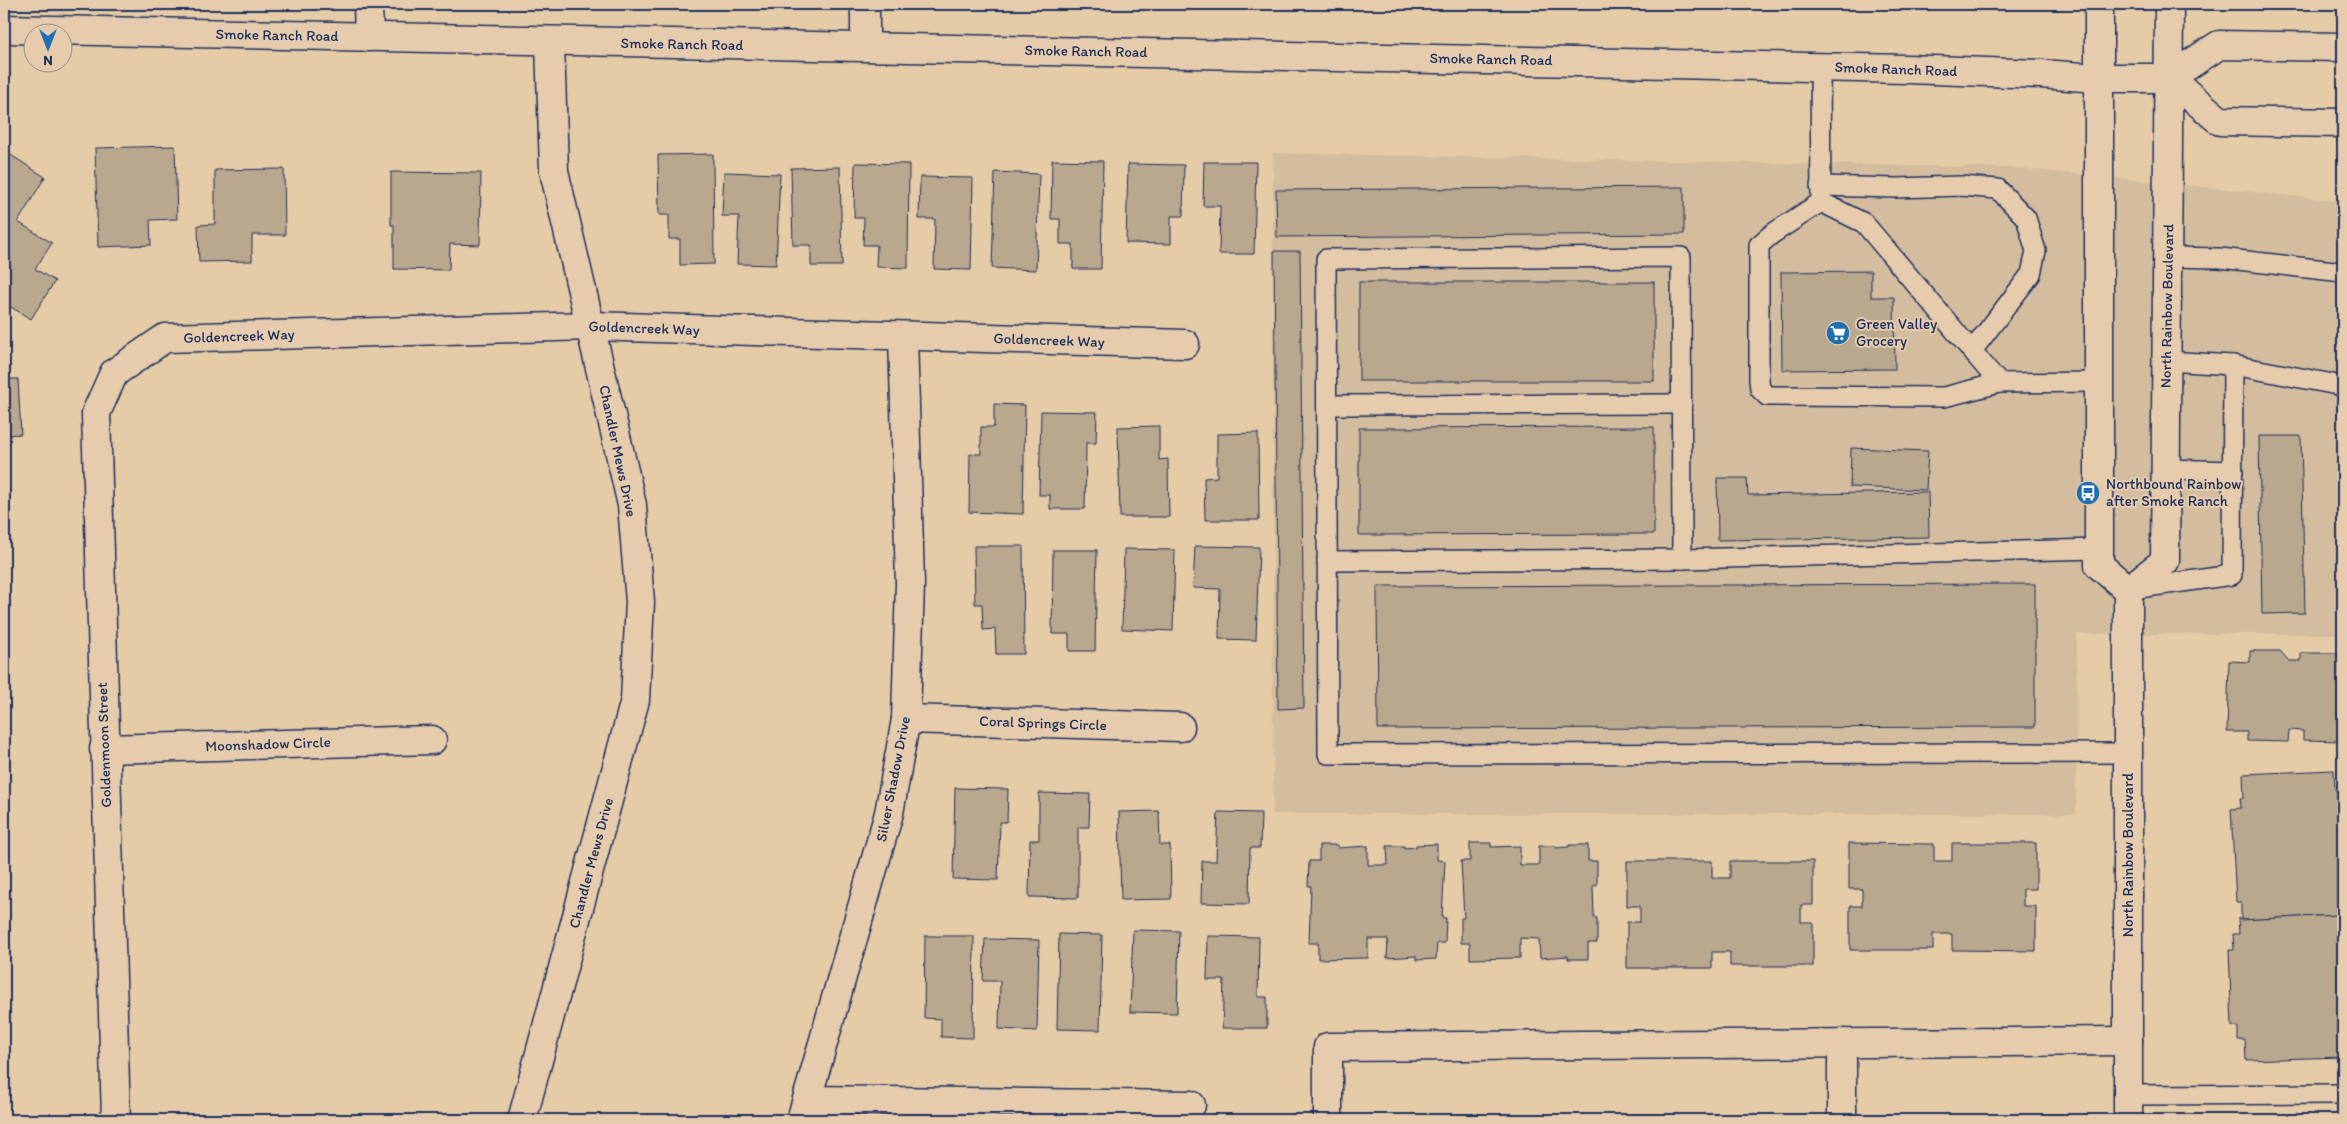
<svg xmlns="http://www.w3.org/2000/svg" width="2347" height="1124" font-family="Itim,sans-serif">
<rect width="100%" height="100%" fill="#e6cba7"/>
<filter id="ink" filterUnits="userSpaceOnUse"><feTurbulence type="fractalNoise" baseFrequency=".02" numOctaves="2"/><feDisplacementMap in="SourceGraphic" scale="10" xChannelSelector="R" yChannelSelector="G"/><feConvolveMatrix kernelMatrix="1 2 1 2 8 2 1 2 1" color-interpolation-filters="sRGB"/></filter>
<g filter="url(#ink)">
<path fill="#d4bd9e" d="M1273 153 2016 168 2343 201V634H2077L2076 814H1273Z"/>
<g fill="#b9a88d" stroke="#1b2f5e">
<path d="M175 146 177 219 150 220 151 245 98 247 95 148Z"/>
<path d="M6 152 45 177 18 222 52 243 35 269 55 281 31 319 4 303V155Z"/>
<path d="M713 154 714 264 680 265V239H669V215H659L658 155Z"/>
<path d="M1052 160 1103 161 1101 269H1073V244H1060V219H1051Z"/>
<path d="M1204 162H1256L1254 254H1219L1220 206H1203Z"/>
<path d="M855 163 909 164 908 268 876 267 877 245H863L864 218H854Z"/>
<path d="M1128 164 1184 165 1183 216H1171V244L1126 243Z"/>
<path d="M840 167 842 266H811V245H793L791 168Z"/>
<path d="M284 169 285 235H252V261L199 262 198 225 215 224V170Z"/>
<path d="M391 172 481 173 480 245 450 244 449 270 394 269V225H391Z"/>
<path d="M724 172 780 174 776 265 737 264 739 216H722Z"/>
<path d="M995 172 1039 174 1036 270 992 268Z"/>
<path d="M920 177 973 178 971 270 934 269 935 219H919Z"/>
<path d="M1684 187V234L1277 237 1276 190Z"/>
<path d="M1274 251H1300L1304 708 1278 709Z"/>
<path d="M1871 271V297H1894L1895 369 1782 370 1781 272Z"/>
<rect x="1359" y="282" width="295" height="99"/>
<path d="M4 379H18L21 434 4 435Z"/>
<path d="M994 404 1025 405 1023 514 969 512 970 454H981V427H994Z"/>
<path d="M1041 411 1097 412 1096 443H1086L1085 509H1050V495H1039Z"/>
<path d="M1159 426V460L1168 459 1169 517H1120L1118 427Z"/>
<path d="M1654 427V534L1359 535V428Z"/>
<path d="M1258 433 1259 520H1205L1204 478 1217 477V434Z"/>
<path d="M2259 436H2301L2305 613 2262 614Z"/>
<path d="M1851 448 1928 451 1926 490 1850 487Z"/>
<path d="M1717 478H1747L1748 495 1928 492 1929 537 1718 540Z"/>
<path d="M974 546H1023L1024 654H996L995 629 983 630 982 604H975Z"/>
<path d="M1195 546 1259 547 1256 640 1219 639 1220 589 1193 588Z"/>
<path d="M1124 549 1175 550 1173 631 1122 629Z"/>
<path d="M1053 550H1097L1095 651H1069V634H1052Z"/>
<path d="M2035 584V727L1378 729 1377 586Z"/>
<path d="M2250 651H2280L2289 661H2301V653H2341V662H2343V730H2341V741L2303 740V731L2289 730 2288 742 2247 741V732H2227L2229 661 2250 662Z"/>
<path d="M2334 770 2335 790H2339L2340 805 2343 804V895H2339L2340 915 2241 920V902H2236L2231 809 2241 808 2240 798H2244L2243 774Z"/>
<path d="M955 788 1008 789 1007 822H1000L998 880 953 879Z"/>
<path d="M1039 793 1090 794 1089 827H1078V898L1029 897 1030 840H1039Z"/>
<path d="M1159 811 1160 845H1170L1171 899 1121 900 1119 812Z"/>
<path d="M1218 812 1261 813 1260 848H1250L1249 904 1201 903 1202 861H1216Z"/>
<path d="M1470 843H1491V847L1520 846V865H1539V846H1556V848L1569 847V845H1588V861H1597V885L1593 886 1594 918H1597V943H1588V959H1568V956L1540 958 1539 939 1520 938V958L1470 959V943H1461V918H1464L1461 861H1470Z"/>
<path d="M1849 843 1934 844V861H1952V843H2036V889H2023V906H2036V951L1952 950V934H1933V950H1850V906H1862V889H1849Z"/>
<path d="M1437 844V860L1445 861 1442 918H1446L1445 943H1437L1436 959 1416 960V956L1387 958 1388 939H1368V958L1318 959V943H1309L1311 886H1308L1309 861H1319V845H1338V848L1368 846V865H1388L1387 846H1404V848L1416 847V845Z"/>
<path d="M1627 861H1712V878H1730V861H1813V905H1801V922H1813V966H1730V952H1712V968H1627V922H1640V906H1627Z"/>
<path d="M2337 915V928H2342L2343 943 2342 1057 2246 1060 2245 1040H2238V1027H2232L2229 950H2234L2233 934H2239L2238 918 2241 920Z"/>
<path d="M1133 930 1179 931 1177 1013 1130 1012Z"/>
<path d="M1059 934 1102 935 1100 1030 1057 1029Z"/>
<path d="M925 936H974L973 1038 941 1037V1019L924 1018Z"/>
<path d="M1208 936 1259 937 1258 997H1267V1028H1222L1224 980H1207Z"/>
<path d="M985 939 1039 940 1037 1031 999 1029 1000 981H983Z"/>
</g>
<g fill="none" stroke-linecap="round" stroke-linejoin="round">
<g stroke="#1b2f5e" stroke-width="22">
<g id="service">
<path d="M1820 67 1821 202 1864 223 1999 383 2099 382"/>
<path d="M1820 186 1895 188 1961 186 1998 189 2026 218 2036 251 2031 274 1972 351"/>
<path d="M1821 202 1772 234 1759 245V380L1760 389 1767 396 1944 397 1999 383"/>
<path d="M2168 257 2220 258 2343 272"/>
<path d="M2233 365 2343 386"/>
<path d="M1327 405 1682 404"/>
<path d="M2166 469 2233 471"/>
<path d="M1682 559 1681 257 1326 259 1328 754 2128 753"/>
<path d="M1327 561 1682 559 2099 549"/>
<path d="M2132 589 2232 575 2233 365 2167 361"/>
<path d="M2128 1095 2343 1094"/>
</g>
</g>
<g stroke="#1b2f5e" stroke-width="31">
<g id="minor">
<path d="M368 4 369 37"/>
<path d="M865 4V46"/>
<path d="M906 719 1180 727"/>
<path d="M104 749 432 740"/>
<path d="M1842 1043V1120"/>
<path d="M808 1100 1191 1105"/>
<path d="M116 1120 96 413 114 373 165 338 591 326 1185 344"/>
<path d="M522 1120 635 700 640 602 632 505 554 171 550 42"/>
<path d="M801 1120 889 813 906 719 910 583 903 336"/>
<path d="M1328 1120V1047L2128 1041"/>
</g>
</g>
<g stroke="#1b2f5e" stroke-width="31">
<g id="secondary">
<path d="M4 29 1907 69 2040 74 2099 78H2169L2219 45 2343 47"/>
<path d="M2169 78 2220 121 2343 123"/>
</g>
</g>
<g stroke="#1b2f5e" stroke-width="31">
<g id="primary">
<path d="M2099 4V565L2128 590V1120"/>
<path d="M2128 590 2165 561 2169 4"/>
</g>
</g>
<use href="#service" stroke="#e6cbad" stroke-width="19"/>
<use href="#minor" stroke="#e6cbad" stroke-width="28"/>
<use href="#secondary" stroke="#e6cbad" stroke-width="28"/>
<use href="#primary" stroke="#e6cbad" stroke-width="28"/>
</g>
</g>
<defs>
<g id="supermarket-disc" transform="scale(1.25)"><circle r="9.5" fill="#1f6fb2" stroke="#e6cbad"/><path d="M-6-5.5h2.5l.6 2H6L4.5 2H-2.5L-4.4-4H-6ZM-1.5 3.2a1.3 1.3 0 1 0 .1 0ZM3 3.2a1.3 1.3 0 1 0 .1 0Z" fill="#fff"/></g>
<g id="bus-disc" transform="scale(1.25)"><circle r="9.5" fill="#1f6fb2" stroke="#e6cbad"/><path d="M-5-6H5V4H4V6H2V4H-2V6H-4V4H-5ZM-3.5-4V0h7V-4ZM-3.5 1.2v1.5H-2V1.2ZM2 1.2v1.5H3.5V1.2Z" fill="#fff"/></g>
</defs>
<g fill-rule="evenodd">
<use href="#supermarket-disc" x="1838" y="333"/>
<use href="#bus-disc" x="2088" y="493"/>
</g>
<g text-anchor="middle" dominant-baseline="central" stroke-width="4" stroke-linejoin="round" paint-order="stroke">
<g font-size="15" fill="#1b2f5e" stroke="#e6cbad">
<text transform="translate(277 35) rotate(1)">Smoke Ranch Road</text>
<text transform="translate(682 44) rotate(1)">Smoke Ranch Road</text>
<text transform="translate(1086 51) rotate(1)">Smoke Ranch Road</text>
<text transform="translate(1491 59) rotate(1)">Smoke Ranch Road</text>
<text transform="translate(1896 69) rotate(2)">Smoke Ranch Road</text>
<text transform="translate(2167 306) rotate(-89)">North Rainbow Boulevard</text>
<text transform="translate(644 328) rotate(2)">Goldencreek Way</text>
<text transform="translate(239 336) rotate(-2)">Goldencreek Way</text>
<text transform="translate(1049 340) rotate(2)">Goldencreek Way</text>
<text transform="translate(618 451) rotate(78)">Chandler Mews Drive</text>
<text transform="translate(1043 723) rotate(2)">Coral Springs Circle</text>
<text transform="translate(268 744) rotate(-2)">Moonshadow Circle</text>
<text transform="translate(104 745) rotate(-92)">Goldenmoon Street</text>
<text transform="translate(893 779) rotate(-79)">Silver Shadow Drive</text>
<text transform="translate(2128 855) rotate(-90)">North Rainbow Boulevard</text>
<text transform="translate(591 863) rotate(-75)">Chandler Mews Drive</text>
</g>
<g font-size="15" fill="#1b2f5e" stroke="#e6cbad" text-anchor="start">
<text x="1856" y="324">Green Valley<tspan x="1856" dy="17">Grocery</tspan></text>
<text x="2106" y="484">Northbound Rainbow<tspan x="2106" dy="17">after Smoke Ranch</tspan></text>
</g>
</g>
<rect width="2347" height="1124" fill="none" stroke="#e6cbad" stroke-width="20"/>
<rect x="10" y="10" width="2327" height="1104" fill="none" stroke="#1b2f5e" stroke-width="2" filter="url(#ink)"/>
<g transform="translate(48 48) rotate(180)"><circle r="24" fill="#e6cbad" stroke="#958d8d"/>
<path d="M0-4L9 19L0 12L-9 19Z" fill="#1f6fb2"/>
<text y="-8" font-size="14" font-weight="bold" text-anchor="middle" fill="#1b2f5e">N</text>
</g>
</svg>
